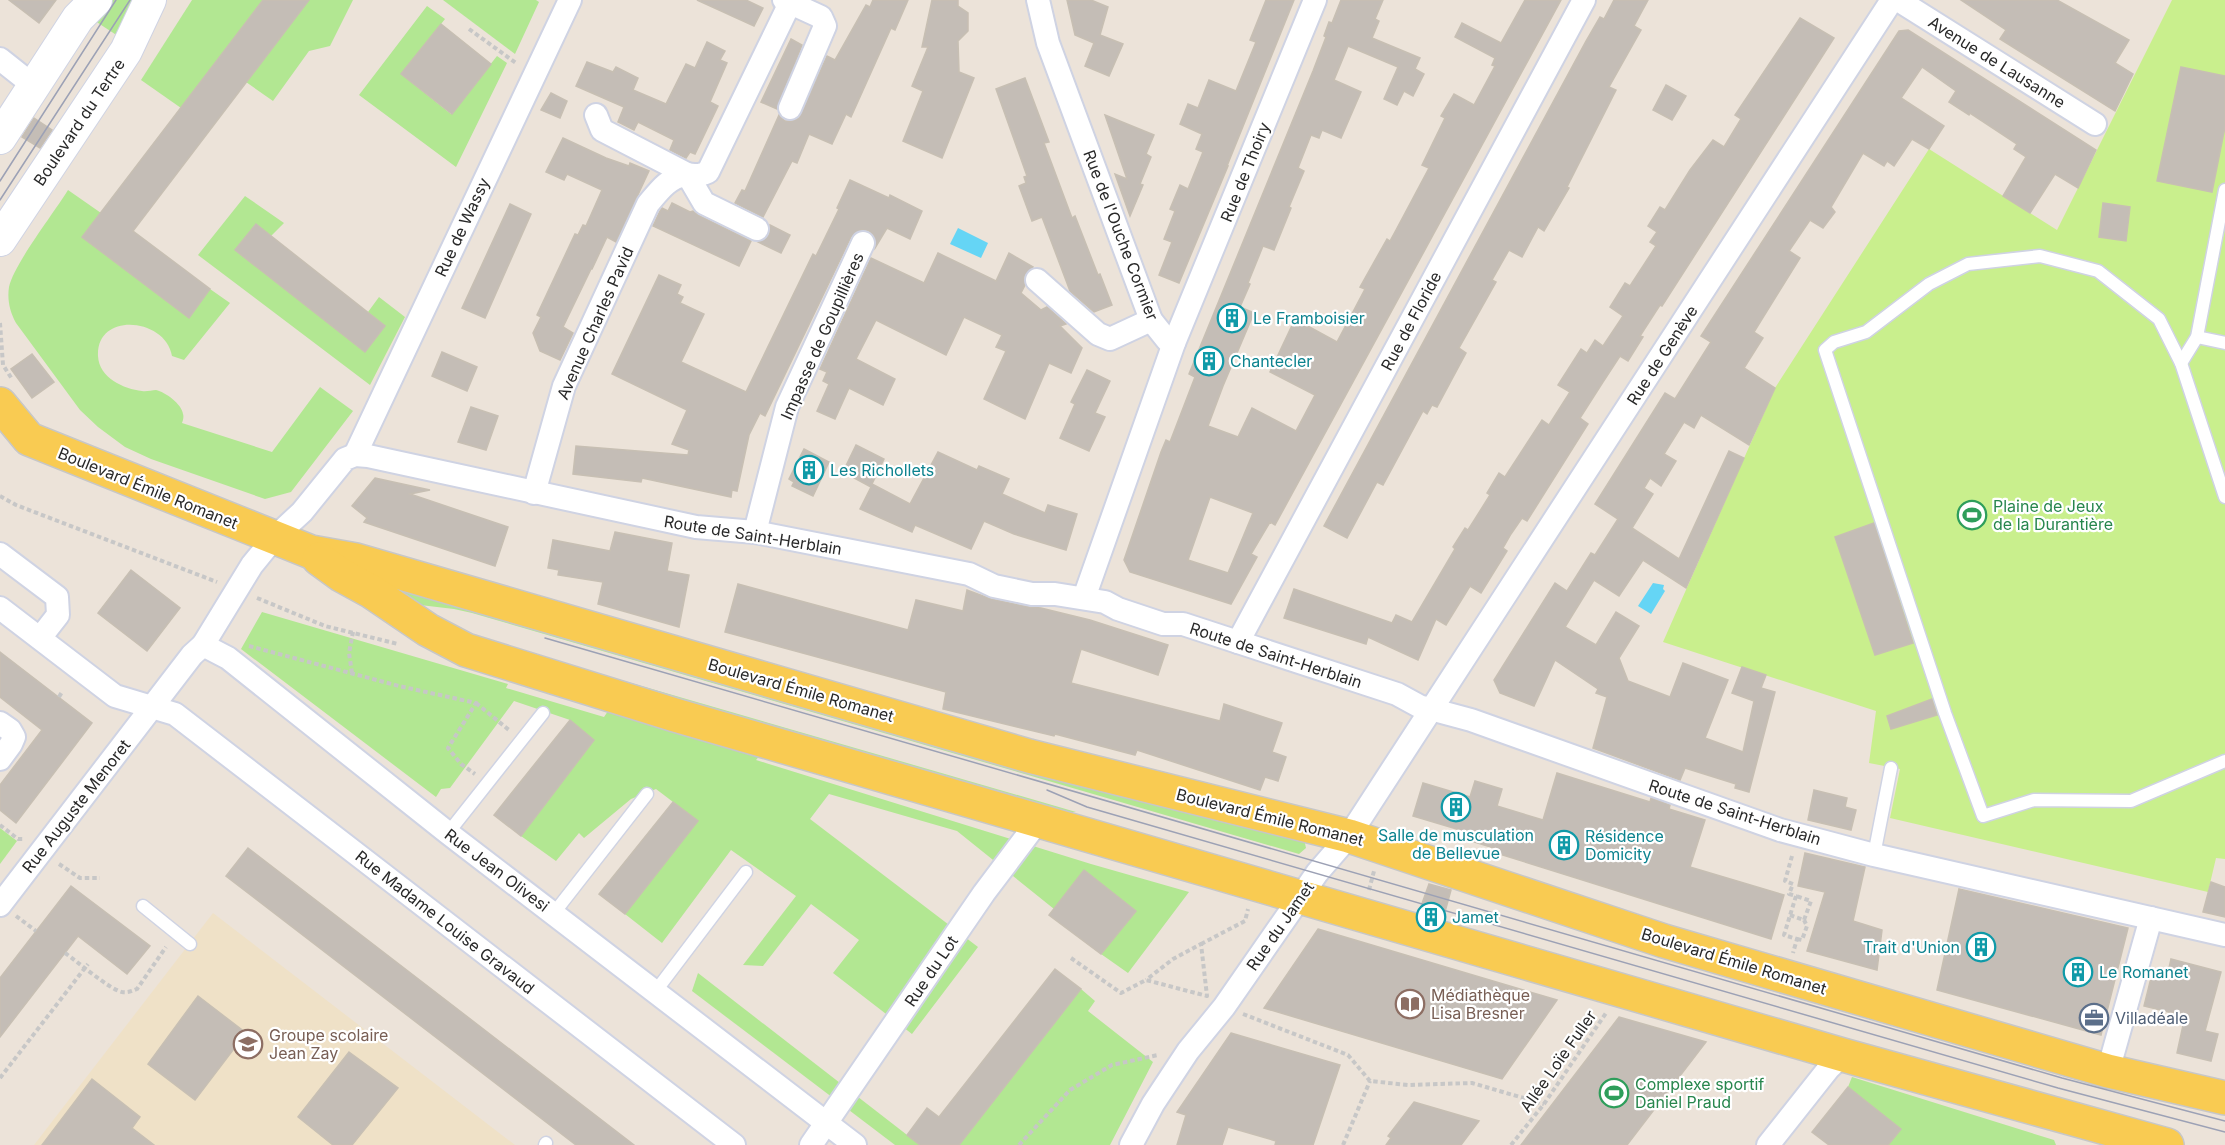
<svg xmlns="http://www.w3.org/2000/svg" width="2225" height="1145" font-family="Inter,sans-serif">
<rect width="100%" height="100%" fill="#ece3d9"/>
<path fill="#efe1c7" d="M213 913 515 1145H34Z"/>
<g fill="#b2e792">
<path d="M105 0H143L124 40 89 17Z"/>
<path d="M192 0H263L181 108 141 80Z"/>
<path d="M309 0H353L330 46 309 51 273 101 246 82Z"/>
<path d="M443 0H536L539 2 515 54Z"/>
<path d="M427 6 445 19 401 74 451 114 497 56 507 63 456 167 359 95Z"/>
<path d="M68 190 101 213 189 317 210 289 230 303 184 360 172 356C166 318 96 311 98 356 99 378 124 389 142 391 146 392 152 390 156 390 165 392 182 404 183 414 184 417 183 420 182 423L272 452 320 387 353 411 291 492 265 499 151 459 125 447 98 427 80 410 16 323C10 312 7 300 9 287 14 264 54 213 68 190Z"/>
<path d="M245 196 284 223 271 236 256 224 235 250 365 351 385 326 368 312 379 297 405 317 370 385 198 255Z"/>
<path d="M365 573 1304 839 1306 848 1299 854 472 613 454 609 403 603Z"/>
<path d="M262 612 508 684 506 688 604 717 610 708 764 751 756 760 1091 864 1189 892 1128 973 1101 954 1136 911 1084 871 1054 909 957 831 829 794 810 819 978 947 912 1034 833 973 859 940 811 904 763 966 743 965 796 896 731 850 662 943 625 914 698 821 656 789 631 799 584 838 579 833 556 861 521 836 593 741 570 720 514 701 450 788 441 789 436 797 241 649Z"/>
<path d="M538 656 1076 812H1058L1011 801Z"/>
<path d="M0 828 17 841 0 864Z"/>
<path d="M698 973 920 1145H895L692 991Z"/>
<path d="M1081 989 1095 1001 1088 1011 1153 1062 1110 1145H959Z"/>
<path d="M1852 1077 2054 1140 2056 1145H1888L1901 1129 1848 1087Z"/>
</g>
<path fill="#c9ef8d" d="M2172 0H2225V859L2216 858 2208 892 1890 818 1900 769 1869 763 1876 711 1663 642 1775 388 1929 149 2057 230Z"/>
<g fill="#65d5f5">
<path d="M958 228 988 243 981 258 950 244Z"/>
<path d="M1653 583 1664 585 1663 589 1665 591 1651 614 1638 606Z"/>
</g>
<g fill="#c4bdb6" stroke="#c7bfb3" stroke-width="1.5" fill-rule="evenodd">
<path d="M9 0H56L39 23Z"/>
<path d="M263 0H309L133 231 210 289 189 318 82 237Z"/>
<path d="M697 0H746L763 8 754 26Z"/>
<path d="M873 0H908L895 30 891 28 851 117 846 114 832 144 809 134 797 163 792 161 763 217 735 203 742 190 745 191 779 115 785 121H792L799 118 827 56 835 60 866 5 870 7Z"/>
<path d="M932 0H958V6L968 13V31L958 41 959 72 974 78 942 158 903 141 923 91 912 86 928 47H922Z"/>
<path d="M1067 0H1091L1108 7 1100 35 1123 44 1109 76 1085 66 1094 43 1075 35Z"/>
<path d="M1266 0H1294L1227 166H1228L1179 283 1159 275 1172 242 1164 239 1175 211 1170 209 1180 185 1188 189 1203 152 1196 149 1202 134 1180 124 1188 104 1198 108 1209 80 1236 91 1256 42 1250 40Z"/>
<path d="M1341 0H1383L1375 19 1379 21 1372 38 1420 58 1415 69 1424 74 1413 96 1404 91 1397 105 1384 99 1398 67 1348 46 1334 80 1361 92 1341 138 1322 130 1319 138 1311 135 1298 168 1304 171 1289 207 1291 208 1274 250 1263 246 1248 283 1250 284 1240 307 1254 313 1223 386 1208 426 1238 437 1252 408 1296 431 1315 395 1270 372 1295 319 1337 342 1365 289 1360 287 1387 239 1390 241 1396 230 1429 168 1422 165 1445 118 1441 116 1454 94 1474 105 1495 66 1492 65 1495 58 1455 37 1462 23 1501 43 1525 0H1561L1275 525 1270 522 1251 554 1257 557 1231 604 1130 572 1124 560 1161 452 1166 440 1170 442 1195 377 1189 374 1313 71 1326 37 1324 36 1329 22 1332 23ZM1210 497 1253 513 1228 573 1188 560Z"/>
<path d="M1614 0H1648L1634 26 1641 30 1609 87 1616 90 1567 187 1569 188 1544 231 1538 227 1522 257 1509 250 1492 280 1496 282 1459 348 1466 353 1437 407 1432 405 1427 414 1423 411 1383 485 1377 482 1347 538 1324 526 1586 41 1600 17 1604 19Z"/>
<path d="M1961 0H2057L2129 40 2115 63 2133 74 2115 111 2000 39 2006 30Z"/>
<path d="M1800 18 1834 38 1662 306 1660 305 1640 336 1643 337 1628 361 1620 356 1603 382 1580 418 1588 424 1527 521 1522 518 1511 534 1503 548 1507 551 1481 593 1470 586 1446 625 1436 619 1418 660 1368 637 1366 644 1284 618 1294 589 1392 623 1396 615 1412 622 1455 549 1453 547 1465 528 1468 530 1490 495 1487 493 1499 473 1505 477 1542 420 1549 425 1570 392 1558 385 1581 349 1587 353 1595 340 1603 346 1623 316 1610 307 1625 283 1630 286 1656 246 1650 242 1657 232 1648 226 1660 207 1665 210 1690 170 1713 140 1724 147 1741 119 1735 115Z"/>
<path d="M441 24 491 64 452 114 401 74Z"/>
<path d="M1908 30 2096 150 2078 188 2055 174 2030 213 2003 196 2026 157 2014 149 2017 144 1970 113 1969 115 1949 102 1956 91 1922 67 1901 98 1944 126 1929 149 1912 139 1894 166 1887 161 1884 166 1863 153 1831 207 1835 212 1823 228 1810 220 1789 251 1800 258 1754 332 1763 338 1744 368 1775 388 1749 445 1701 415 1694 428 1684 422 1664 454 1676 461 1661 486 1650 478 1644 488 1653 494 1632 528 1679 559 1729 451 1744 458 1686 588 1643 560 1619 596 1594 580 1565 627 1596 645 1616 612 1639 626 1619 658 1628 681 1670 697 1683 663 1728 680 1705 738 1743 752 1754 701 1732 693 1742 667 1766 675 1761 688 1775 692 1749 792 1735 788 1736 784 1685 768 1680 780 1593 748 1607 697 1596 693 1598 689 1555 660 1534 706 1500 693 1494 680 1555 583 1567 591 1591 553 1595 555 1618 519 1595 504 1665 393 1675 399 1711 342 1701 336 1899 31Z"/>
<path d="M791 39 802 45 777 109 761 102Z"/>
<path d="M707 42 725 51 720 60 727 63 710 102 718 106 695 154 690 152 686 158 670 150 674 140 638 122 634 130 618 122 624 107 576 86 587 62 613 72 616 67 638 78 633 90 666 104 686 64 695 68Z"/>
<path d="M2181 67 2225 76V127L2212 192 2157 181Z"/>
<path d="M1025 78 1049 142 1044 143 1072 218 1075 216 1098 275 1100 274 1112 305 1094 312 1070 291 1042 217 1032 221 1019 186 1026 183 1024 177 1027 176 996 89Z"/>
<path d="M1666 85 1686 96 1672 120 1653 110Z"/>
<path d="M551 93 567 101 560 118 541 110Z"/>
<path d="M1105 115 1154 135 1146 154 1151 157 1140 184 1143 185 1130 216 1115 174 1127 179Z"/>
<path d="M34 118 52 130 40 148 22 137Z"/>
<path d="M563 138 606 158 629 166 630 163 649 171 616 242 607 237 592 269H591L563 327 573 333 560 360 540 351 533 333 541 317 537 315 575 234 578 235 583 225 586 226 602 190 567 174 564 180 546 172Z"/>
<path d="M850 180 889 198 890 195 922 211 910 239 887 228 875 248 874 236 869 231 861 230 851 237 765 416 760 413 749 435 737 491 732 490 731 497 642 478 641 482 573 474 576 446 688 455 689 450 672 444 687 410 612 374 659 275 681 285 677 294 683 297 680 303 704 314 681 362 746 392 813 254 816 256 839 209 837 208Z"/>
<path d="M672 203 690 212 693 211 698 215 751 241 739 266 653 226 660 211 662 208 668 211Z"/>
<path d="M2103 203 2130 207 2126 241 2099 237Z"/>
<path d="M510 204 531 214 485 318 462 308Z"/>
<path d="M256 224 385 326 365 352 235 250Z"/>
<path d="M770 225 790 235 781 253 758 242 769 235Z"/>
<path d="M938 253 996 281 1009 253 1033 267 1024 277 1025 285 1021 293 1041 310 1047 307 1066 324 1060 326 1082 348 1071 373 1049 363 1025 419 984 399 1006 351 996 347 1002 335 964 317 946 355 876 320 856 359 895 379 883 405 849 388 835 419 817 411 829 384 823 381 827 372 820 369 871 258 924 283Z"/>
<path d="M442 352 477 367 467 391 432 376Z"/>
<path d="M32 354 54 382 32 398 11 369Z"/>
<path d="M1087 370 1110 381 1095 413 1105 417 1089 451 1060 438 1075 404 1071 402Z"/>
<path d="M471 407 498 416 486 450 458 442Z"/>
<path d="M856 445 884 459 872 484 910 504 938 452 977 470 979 466 1009 479 1002 494 1045 513 1048 505 1077 514 1066 550 1014 534 984 521 971 549 915 525 912 532 860 509 871 487 843 472Z"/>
<path d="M804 449 829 462 813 496 792 486 794 482 789 479Z"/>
<path d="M375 478 430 490 410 494 508 527 495 566 364 522 367 518 352 506Z"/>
<path d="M1874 523 1913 643 1875 655 1835 537Z"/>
<path d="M615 532 672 543 667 571 689 575 679 627 598 604 603 582 558 575 559 570 548 568 553 540 610 551Z"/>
<path d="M131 570 180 608 147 651 98 613Z"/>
<path d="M738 584 908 630 916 600 963 611 967 590 991 599 1029 607 1041 608 1090 620 1168 645 1158 675 1081 649 1071 683 1220 721 1224 704 1282 723 1272 752 1286 757 1278 781 1265 777 1260 790 1137 750 1135 755 1055 734 1054 736 943 709 946 692 725 632Z"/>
<path d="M0 652 92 723 16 823 0 810V785L42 730 0 697Z"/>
<path d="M1932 699 1937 715 1891 729 1887 716Z"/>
<path d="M570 720 594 740 521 836 494 815Z"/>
<path d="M1557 773 1650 802 1651 798 1670 805 1669 809 1705 820 1690 867 1784 895 1771 939 1493 852 1494 848 1458 837 1460 830 1413 816 1423 783 1470 797 1475 781 1502 789 1497 806 1543 820Z"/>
<path d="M1814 790 1847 798 1845 807 1856 810 1851 830 1808 820Z"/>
<path d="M673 802 698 821 625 914 599 894Z"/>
<path d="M248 848 634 1145H576L226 876Z"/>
<path d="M1805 853 1865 867 1853 921 1882 930 1877 970 1807 951 1825 892 1798 886Z"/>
<path d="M1084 870 1136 911 1101 954 1049 915Z"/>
<path d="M2211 882 2225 887V917L2203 912Z"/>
<path d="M1429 884 1451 890 1443 919 1419 912Z"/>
<path d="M71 886 150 946 127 974 78 936 0 1037V978Z"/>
<path d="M1959 889 2128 928 2101 1035 1937 990Z"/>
<path d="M1318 929 1557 1000 1502 1079 1264 1008Z"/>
<path d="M2171 959 2221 972 2205 1031 2218 1034 2211 1061 2177 1053 2185 1016 2144 1006 2153 970 2168 973Z"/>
<path d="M1055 969 1081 989 959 1145H920L907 1135 927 1108 939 1117Z"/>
<path d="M198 996 246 1033 195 1100 148 1064Z"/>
<path d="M1619 1017 1706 1042 1627 1145H1521Z"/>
<path d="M1231 1033 1340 1065 1313 1145H1275L1276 1141 1228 1127 1222 1145H1177L1186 1115 1177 1112Z"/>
<path d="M349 1052 398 1088 352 1145H333L298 1117Z"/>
<path d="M92 1079 140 1117 132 1128 154 1145H42Z"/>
<path d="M1848 1087 1901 1129 1888 1145H1829L1812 1132Z"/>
<path d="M1414 1102 1479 1121 1461 1145H1386L1391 1138 1388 1136Z"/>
</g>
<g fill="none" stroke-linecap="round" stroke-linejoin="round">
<g stroke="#cfd3e3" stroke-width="15">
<g id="lane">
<path d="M2197 337 2225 343"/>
<path d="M2181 363 2197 337 2225 190"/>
<path d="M2225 497 2181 363 2159 319 2098 271 2040 256 1968 264 1929 284 1866 332 1834 342 1825 350 1945 713 1983 816 2034 800 2131 801 2225 761"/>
<path d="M448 833 543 713"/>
<path d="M1874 855 1891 768"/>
<path d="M143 906 190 944"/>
<path d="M554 913 647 794"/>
<path d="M655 992 746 872"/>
<path d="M545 1145 546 1143"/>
</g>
</g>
<g stroke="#cfd3e3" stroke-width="26">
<g id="street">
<path d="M784 0 821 17 825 26 790 108"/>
<path d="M1038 0 1048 43 1151 320 1167 340 1174 343"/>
<path d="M1898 0 2095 124"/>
<path d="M0 59 34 86"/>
<path d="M596 115 602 130 687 174 704 203 757 229"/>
<path d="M1037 280 1098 334 1110 339 1151 320"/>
<path d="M355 455 570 0"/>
<path d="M534 493 564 386 648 204C659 191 668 178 685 175 695 173 695 178 708 172L790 3"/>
<path d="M755 532 787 407 863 243"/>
<path d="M0 554 57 597 58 615 40 638"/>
<path d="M1084 598 1174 343 1315 0"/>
<path d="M0 608 115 696 175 714 734 1145"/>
<path d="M1238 642 1584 0"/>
<path d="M203 645 252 565 274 538 302 512 345 459 355 455 368 456 696 527 755 532 969 574 994 586 1032 594H1055L1105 602 1118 609 1163 624H1183L1397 694 1419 706 1471 720 1780 830 1874 855 2225 935"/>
<path d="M0 723 10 730 14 737 11 744 0 759"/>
<path d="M0 905 192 655 203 645 228 658 448 833 855 1145"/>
<path d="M2108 1071 2151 918"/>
<path d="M811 1145 984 893 1039 820"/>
<path d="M1131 1145 1153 1104 1188 1051 1224 1007 1317 873 1349 836 1892 0"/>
<path d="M1768 1145 1829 1068 1843 1055"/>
</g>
</g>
<g stroke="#cfd3e3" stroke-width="34">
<g id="secondary">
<path d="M0 138 78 18 96 0"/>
<path d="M0 240 126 51 150 0"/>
</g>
</g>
<g stroke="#c7c7c7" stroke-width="36">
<g id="primary">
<path d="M0 404 29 439 311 552 356 560 1029 756 1349 836 1664 941 2108 1071 2225 1098"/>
<path d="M319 559 341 575 372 592 428 630 466 650 675 715 1843 1055 2167 1145"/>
</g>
</g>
<g stroke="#c7c7c7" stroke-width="4" stroke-dasharray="4.5 3" stroke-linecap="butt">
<path d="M469 29 516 63"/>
<path d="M0 323 3 365 12 379"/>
<path d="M0 496 16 505 217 582"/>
<path d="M257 598 325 626 398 644"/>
<path d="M249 646 399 686 476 703 448 748 461 764 475 774"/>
<path d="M352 673 349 653 353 632"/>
<path d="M59 697 62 692"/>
<path d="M476 703 509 730"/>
<path d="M0 825 18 839H23"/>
<path d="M1792 856 1785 881 1793 884 1789 894 1796 896 1784 935 1797 939 1793 953"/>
<path d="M59 864 80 878H100"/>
<path d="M1369 890 1374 871"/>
<path d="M1790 915 1804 920 1811 901 1796 896"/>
<path d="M16 916 36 931"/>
<path d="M1797 939 1802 940 1807 926 1804 920"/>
<path d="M1201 944 1245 921 1248 909"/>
<path d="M65 953C78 962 109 989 122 992 128 993 132 991 137 989L166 947"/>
<path d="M1071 958 1121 993 1146 980 1207 996 1201 944 1173 959 1146 980"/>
<path d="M1243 1014 1348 1055 1370 1081 1408 1085 1472 1083 1544 1104"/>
<path d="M0 1078 88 964"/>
<path d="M1019 1145 1070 1090 1112 1065 1158 1055"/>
<path d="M1343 1145 1370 1081"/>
<path d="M1511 1145 1544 1104 1606 1013"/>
</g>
<use href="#lane" stroke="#fff" stroke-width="12"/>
<use href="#street" stroke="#fff" stroke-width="22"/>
<use href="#secondary" stroke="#fff" stroke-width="32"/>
<use href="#primary" stroke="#f9cb52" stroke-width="33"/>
<g stroke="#9ca1b5" stroke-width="1.5">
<path d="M0 181 116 0"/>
<path d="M0 200 130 0"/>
<path d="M545 638 2062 1078 2225 1121"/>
<path d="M1047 790 1087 807 2058 1088 2225 1132"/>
</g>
</g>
<defs>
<g id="building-ring" transform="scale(1.5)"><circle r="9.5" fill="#fff" stroke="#0f9aa8" stroke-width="1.5"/><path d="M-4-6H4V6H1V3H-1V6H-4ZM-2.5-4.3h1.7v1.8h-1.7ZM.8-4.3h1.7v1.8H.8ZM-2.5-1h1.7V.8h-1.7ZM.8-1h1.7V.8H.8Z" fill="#0f9aa8"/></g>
<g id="stadium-ring" transform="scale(1.5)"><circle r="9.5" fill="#fff" stroke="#2e9e5b" stroke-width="1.5"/><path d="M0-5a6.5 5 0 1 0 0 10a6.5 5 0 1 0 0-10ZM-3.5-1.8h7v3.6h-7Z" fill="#2e9e5b"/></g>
<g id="library-ring" transform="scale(1.5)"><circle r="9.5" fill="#fff" stroke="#8d6e63" stroke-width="1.5"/><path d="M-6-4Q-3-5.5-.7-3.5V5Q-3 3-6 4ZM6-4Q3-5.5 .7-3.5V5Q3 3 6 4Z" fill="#8d6e63"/></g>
<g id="office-ring" transform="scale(1.5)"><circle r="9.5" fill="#fff" stroke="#5c6f8a" stroke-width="1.5"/><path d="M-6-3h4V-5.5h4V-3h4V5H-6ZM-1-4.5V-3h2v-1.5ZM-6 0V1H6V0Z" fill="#5c6f8a"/></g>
<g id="school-ring" transform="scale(1.5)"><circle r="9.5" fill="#fff" stroke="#8d6e63" stroke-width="1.5"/><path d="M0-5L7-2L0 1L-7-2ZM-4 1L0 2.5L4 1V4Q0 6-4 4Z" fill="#8d6e63"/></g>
</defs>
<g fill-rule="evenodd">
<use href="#building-ring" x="1232" y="318"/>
<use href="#building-ring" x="1209" y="361"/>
<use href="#building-ring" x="809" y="470"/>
<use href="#stadium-ring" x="1972" y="515"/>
<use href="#building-ring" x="1456" y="807"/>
<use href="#building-ring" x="1564" y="845"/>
<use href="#building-ring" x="1431" y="917"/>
<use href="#building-ring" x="1981" y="947"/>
<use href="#building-ring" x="2078" y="972"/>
<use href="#library-ring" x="1410" y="1004"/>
<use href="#office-ring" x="2094" y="1018"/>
<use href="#school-ring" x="248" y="1044"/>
<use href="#stadium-ring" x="1614" y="1093"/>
</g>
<g text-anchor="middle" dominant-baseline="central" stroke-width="4.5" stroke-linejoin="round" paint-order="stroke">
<g font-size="16" fill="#292929" stroke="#fff">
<text transform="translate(1997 62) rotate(32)">Avenue de Lausanne</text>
<text transform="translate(79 122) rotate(-56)">Boulevard du Tertre</text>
<text transform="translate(1245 172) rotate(-68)">Rue de Thoiry</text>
<text transform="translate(462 227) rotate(-65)">Rue de Wassy</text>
<text transform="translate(1121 235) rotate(69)">Rue de l'Ouche Cormier</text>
<text transform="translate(1411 321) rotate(-62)">Rue de Floride</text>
<text transform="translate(595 323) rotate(-66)">Avenue Charles Pavid</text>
<text transform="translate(822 336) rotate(-66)">Impasse de Goupillières</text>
<text transform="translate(1662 355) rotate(-57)">Rue de Genève</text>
<text transform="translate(148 488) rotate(22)">Boulevard Émile Romanet</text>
<text transform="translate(753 535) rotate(9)">Route de Saint-Herblain</text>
<text transform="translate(1276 655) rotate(18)">Route de Saint-Herblain</text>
<text transform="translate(801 690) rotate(16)">Boulevard Émile Romanet</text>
<text transform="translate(76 806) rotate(-52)">Rue Auguste Menoret</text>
<text transform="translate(1735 812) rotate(18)">Route de Saint-Herblain</text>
<text transform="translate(1270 817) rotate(14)">Boulevard Émile Romanet</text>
<text transform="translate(497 870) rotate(37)">Rue Jean Olivesi</text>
<text transform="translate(445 922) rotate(38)">Rue Madame Louise Gravaud</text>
<text transform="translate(1280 926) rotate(-55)">Rue du Jamet</text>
<text transform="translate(1734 961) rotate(17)">Boulevard Émile Romanet</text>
<text transform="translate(931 971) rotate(-56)">Rue du Lot</text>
<text transform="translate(1558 1061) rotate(-55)">Allée Loïe Fuller</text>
</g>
<g font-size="16" fill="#0d838f" stroke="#fff" text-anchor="start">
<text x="1253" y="318">Le Framboisier</text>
<text x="1230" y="361">Chantecler</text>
<text x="830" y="470">Les Richollets</text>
<text x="1456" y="835" text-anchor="middle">Salle de musculation<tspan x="1456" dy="18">de Bellevue</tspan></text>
<text x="1585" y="836">Résidence<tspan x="1585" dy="18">Domicity</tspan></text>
<text x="1452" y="917">Jamet</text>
<text x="1960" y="947" text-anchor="end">Trait d'Union</text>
<text x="2099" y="972">Le Romanet</text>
</g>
<g font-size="16" fill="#27864d" stroke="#fff" text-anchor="start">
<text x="1993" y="506">Plaine de Jeux<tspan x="1993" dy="18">de la Durantière</tspan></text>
<text x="1635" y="1084">Complexe sportif<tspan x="1635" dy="18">Daniel Praud</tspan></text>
</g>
<g font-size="16" fill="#785e54" stroke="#fff" text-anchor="start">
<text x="1431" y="995">Médiathèque<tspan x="1431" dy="18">Lisa Bresner</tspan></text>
<text x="269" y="1035">Groupe scolaire<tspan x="269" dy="18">Jean Zay</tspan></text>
</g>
<g font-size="16" fill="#4e5e75" stroke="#fff" text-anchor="start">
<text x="2115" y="1018">Villadéale</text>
</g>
</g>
</svg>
